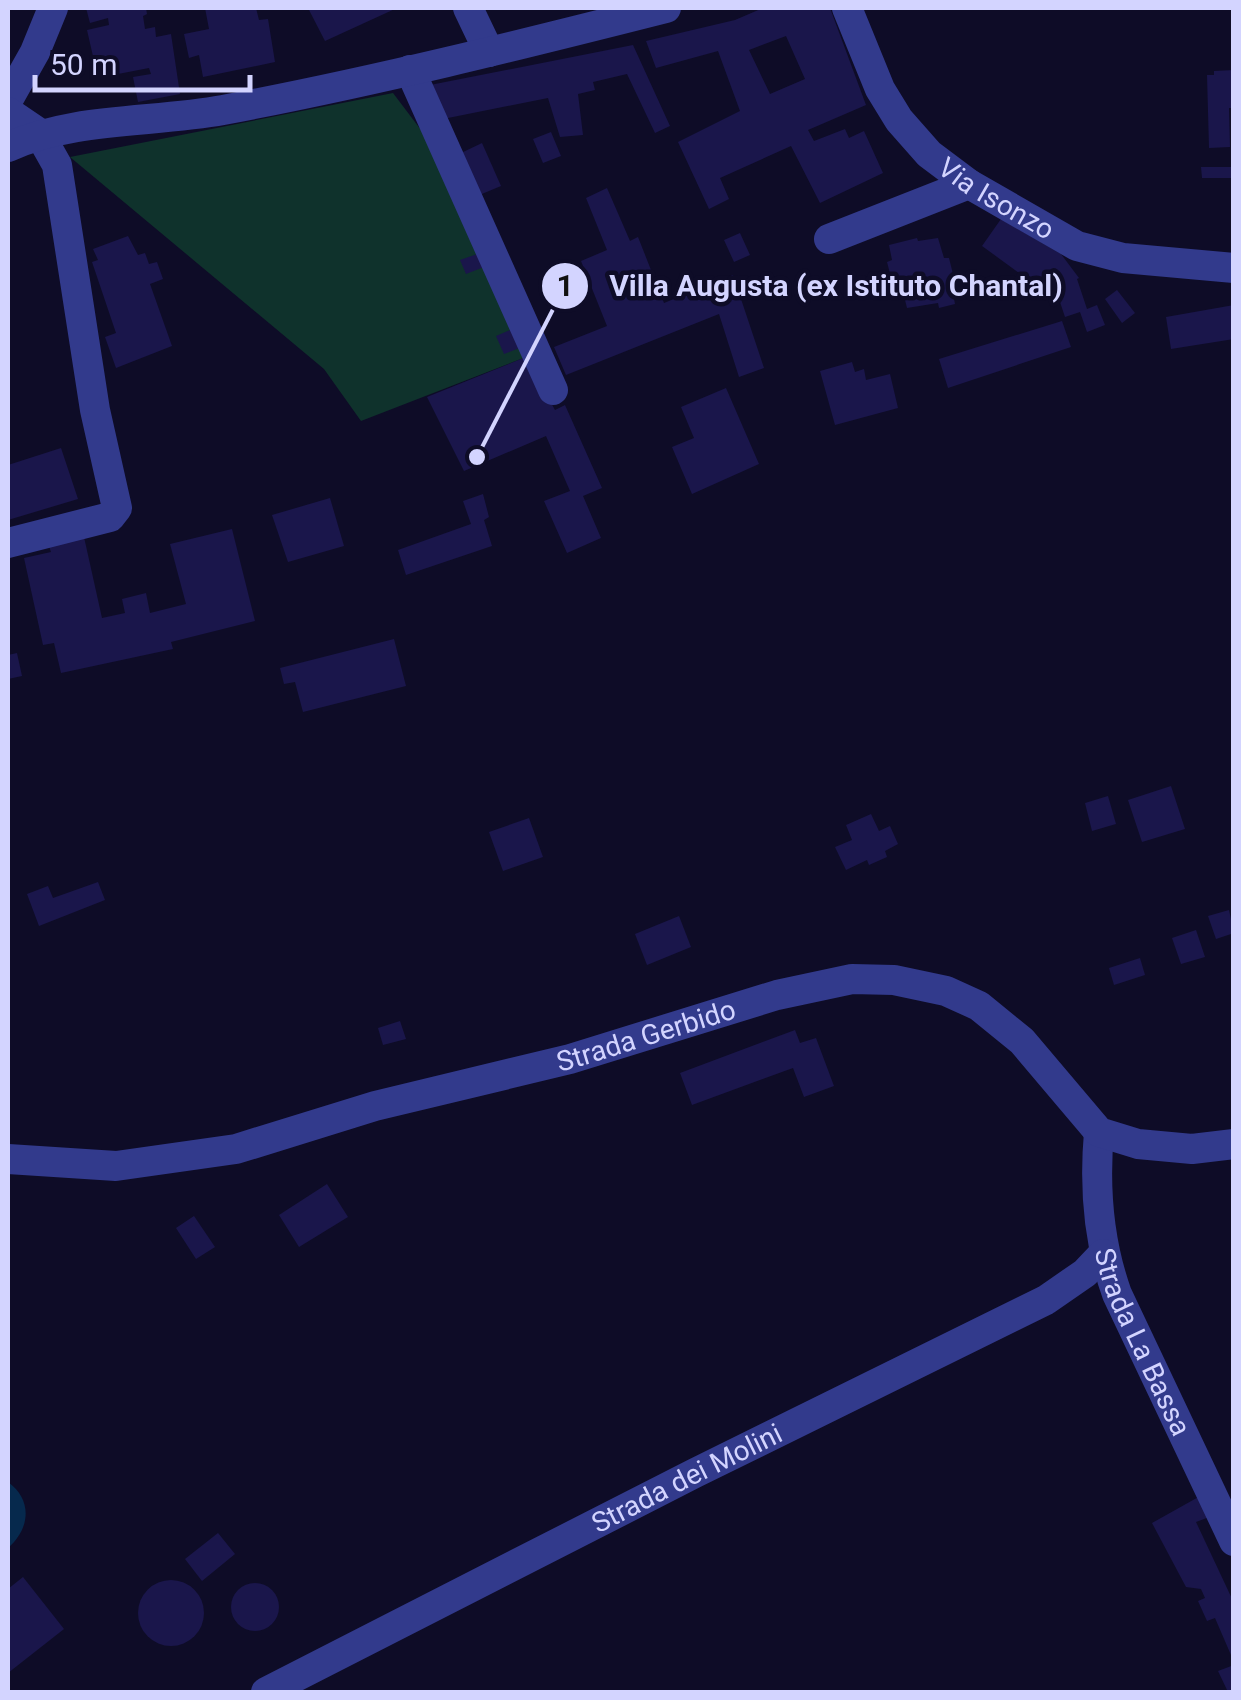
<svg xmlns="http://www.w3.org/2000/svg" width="1241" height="1700" font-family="Roboto,sans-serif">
<rect width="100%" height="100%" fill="#0e0c27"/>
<path fill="#0f322c" d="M393 93 440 155 526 357 361 421 324 369 70 157Z"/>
<path fill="#06294d" d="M8 1482C33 1500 30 1529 8 1548Z"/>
<g fill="#1a164b" fill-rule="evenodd">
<path d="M86 8H146L147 14 143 16 145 29 155 27 156 37 171 34 180 94 138 102 133 77 151 74 149 68 118 74 115 60 95 65 87 30 109 25 108 18 90 23Z"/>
<path d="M205 8H256L259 20 268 19 275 62 203 77 199 55 189 58 184 34 209 29Z"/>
<path d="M308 8H397L325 41Z"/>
<path d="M763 8H830L866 105 808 130 814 141 845 129 849 138 864 131 883 173 820 203 791 146 720 178 729 199 709 209 678 142 740 111 718 51 656 68 646 41 735 20ZM786 36 805 79 770 94 749 50Z"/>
<path d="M633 45 670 126 655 133 627 74 593 82 595 90 578 94 583 135 560 137 548 98 443 119 430 85Z"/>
<path d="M1234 70V108H1229L1230 147 1209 148 1207 75H1214V71Z"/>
<path d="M551 132 561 156 543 163 533 139Z"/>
<path d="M482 143 501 186 477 196 459 154Z"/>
<path d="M1201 167H1232L1233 178H1202Z"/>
<path d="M607 188 630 241 638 237 664 303 733 275 764 368 739 377 719 314 566 375 554 347 607 326 581 261 607 250 586 198Z"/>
<path d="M1001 219 1061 254 1079 278 1077 279 1087 309 1097 305 1105 325 1087 332 1080 312 1065 317 1055 287 1044 291 982 246Z"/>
<path d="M740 233 750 255 734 262 724 240Z"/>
<path d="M128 236 138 255 145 253 149 264 157 262 163 279 150 284 172 346 116 368 105 337 116 333 92 262 98 260 93 249Z"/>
<path d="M917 238 918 241 938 238 944 258H949L955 282 951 284 955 304 939 308 938 303 907 308 903 292 895 293 887 262 892 260 889 245Z"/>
<path d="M483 252 489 265 466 274 460 260Z"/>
<path d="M1117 290 1135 313 1122 323 1105 299Z"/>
<path d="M1234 305V339L1171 349 1166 317Z"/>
<path d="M1062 321 1071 347 948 388 939 359Z"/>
<path d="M515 328 522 347 504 354 496 336Z"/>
<path d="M526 357 555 410 565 405 602 488 583 496 601 538 567 553 544 501 570 491 546 436 464 471 427 397Z"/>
<path d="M852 362 855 372 864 369 866 380 890 374 898 408 835 425 820 371Z"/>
<path d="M726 388 759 464 692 494 672 447 694 438 681 407Z"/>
<path d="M61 448 78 499 8 520V465Z"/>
<path d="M483 494 489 517 484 520 492 546 406 575 398 550 471 524 463 501Z"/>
<path d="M330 498 344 546 288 562 272 515Z"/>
<path d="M232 529 255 621 171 642 173 649 61 673 54 643 43 645 24 558 51 552 49 546 84 537 102 618 125 613 122 599 146 593 150 613 186 604 170 544Z"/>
<path d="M394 639 406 686 303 712 295 682 284 684 280 668Z"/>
<path d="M17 653 22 676 8 679V655Z"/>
<path d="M1171 786 1185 829 1142 842 1128 800Z"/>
<path d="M1108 796 1116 824 1092 831 1085 803Z"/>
<path d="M871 814 879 831 890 826 898 844 885 851 887 857 869 865 867 860 846 870 835 847 852 840 846 825Z"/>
<path d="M529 818 543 857 503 871 489 832Z"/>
<path d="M98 882 105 900 39 926 27 894 48 886 53 898Z"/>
<path d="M1229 910 1234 933 1216 939 1208 916Z"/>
<path d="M679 916 691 947 647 965 635 934Z"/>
<path d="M1196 930 1205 957 1181 964 1172 938Z"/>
<path d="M1140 958 1145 975 1114 985 1109 968Z"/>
<path d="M400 1021 406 1039 383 1045 378 1028Z"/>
<path d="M795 1030 800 1043 816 1038 834 1086 804 1097 793 1068 692 1105 680 1073Z"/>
<path d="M327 1184 348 1217 299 1247 279 1215Z"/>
<path d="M194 1216 215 1247 196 1259 176 1228Z"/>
<path d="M1202 1495 1212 1516 1196 1522 1234 1603V1662L1215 1618 1207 1621 1198 1601 1205 1598 1201 1589 1186 1587 1152 1523Z"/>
<path d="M218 1533 235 1554 202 1581 185 1559Z"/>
<path d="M23 1577 64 1629 8 1673V1589Z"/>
<circle cx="171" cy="1613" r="33"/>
<circle cx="255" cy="1607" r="24"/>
<path d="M1234 1665V1692H1228L1218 1671Z"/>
</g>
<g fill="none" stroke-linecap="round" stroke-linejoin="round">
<g stroke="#323a8c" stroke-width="30">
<path d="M468 8 489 52"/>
<path id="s1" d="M847 8 880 89 899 120 929 154 969 184 1077 246 1123 258 1234 268"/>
<path d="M410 70 553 390"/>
<path d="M8 100 35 52 53 8"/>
<path d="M8 112 39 133 57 165 95 410 117 508 110 517 8 543"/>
<path d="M8 147C74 117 152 123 223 110 372 82 520 45 666 8"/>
<path d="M829 239 969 184"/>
<path id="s2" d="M1099 1132C1094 1188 1098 1241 1117 1294L1234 1541"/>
<path id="s3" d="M8 1159 116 1166 236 1149 375 1106 570 1059 777 995 852 979 894 980 946 991 979 1006 1022 1041 1099 1132 1138 1144 1192 1149 1234 1144"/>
<path id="s4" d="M266 1692 695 1473 1046 1300 1085 1273 1103 1254"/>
</g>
</g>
<g text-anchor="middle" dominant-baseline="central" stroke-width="9" stroke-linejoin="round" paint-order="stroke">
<g font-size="28" fill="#d3d4ff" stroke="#0e0c27">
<text stroke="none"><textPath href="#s1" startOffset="250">Via Isonzo</textPath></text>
<text stroke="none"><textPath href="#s3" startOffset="655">Strada Gerbido</textPath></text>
<text stroke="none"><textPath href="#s2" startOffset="218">Strada La Bassa</textPath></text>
<text stroke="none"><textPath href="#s4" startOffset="472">Strada dei Molini</textPath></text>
</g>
</g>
<path fill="none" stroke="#d3d4ff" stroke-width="4" d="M477 457L565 286"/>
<g fill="#d3d4ff" stroke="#0e0c27" stroke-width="4">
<circle cx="477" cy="457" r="10"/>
<circle cx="565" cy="286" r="25"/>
</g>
<g font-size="30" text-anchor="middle" font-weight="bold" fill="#111">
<text x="565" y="296">1</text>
</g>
<g font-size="30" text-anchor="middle" font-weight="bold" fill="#d3d4ff" stroke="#0e0c27" stroke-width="9" stroke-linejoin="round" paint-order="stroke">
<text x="836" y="296">Villa Augusta (ex Istituto Chantal)</text>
</g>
<rect width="1241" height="1700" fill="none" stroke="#d3d4ff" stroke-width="20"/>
<path d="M35 75v15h215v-15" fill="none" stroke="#d3d4ff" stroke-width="5"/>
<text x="50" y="75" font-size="30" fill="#d3d4ff" stroke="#0e0c27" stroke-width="8" paint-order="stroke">50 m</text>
</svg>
